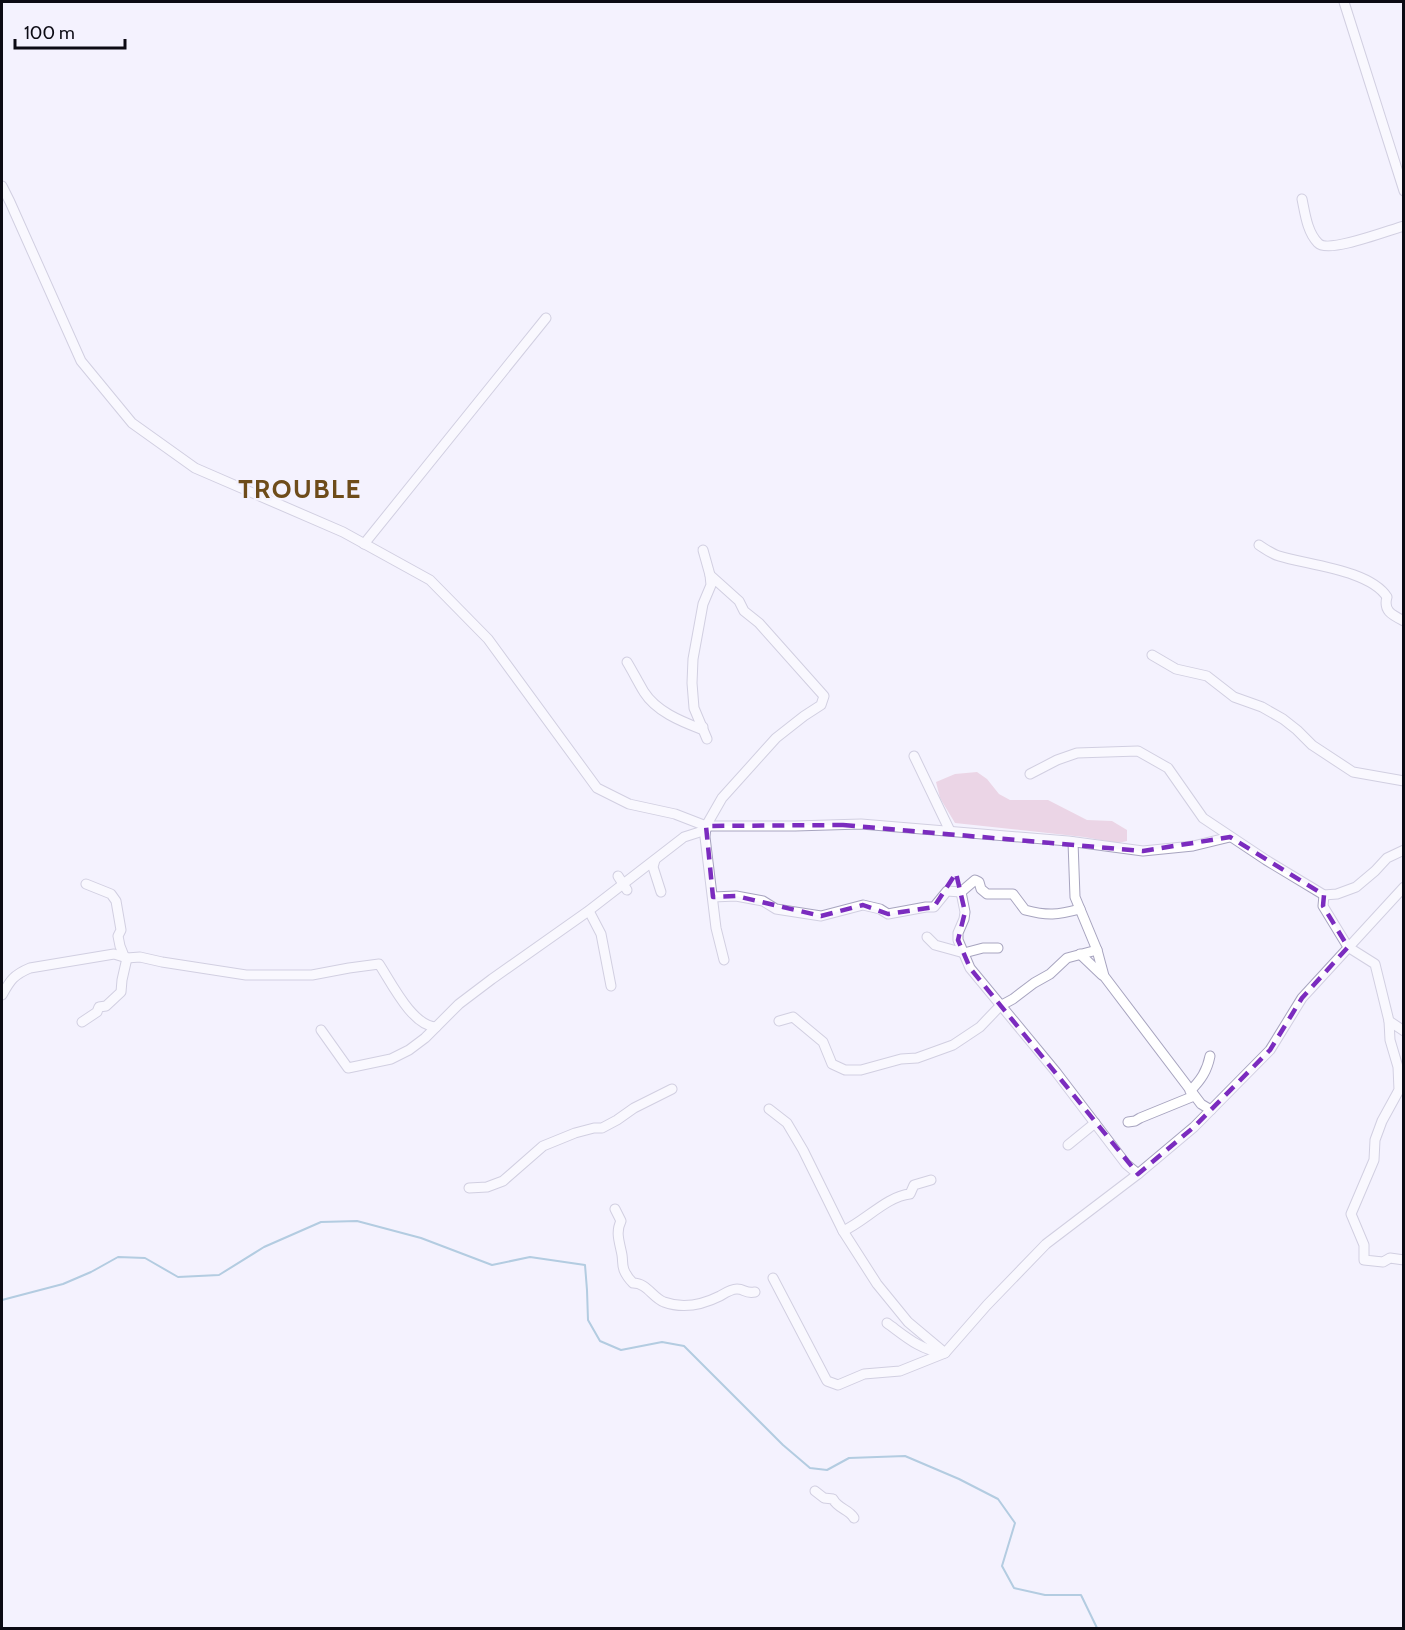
<svg xmlns="http://www.w3.org/2000/svg" width="1405" height="1630" font-family="Cabin,sans-serif">
<rect width="100%" height="100%" fill="#f4f2fe"/>
<path fill="#e1b2c9" d="M977 772 987 779 999 794 1010 800H1048L1087 820 1112 821 1127 830V841L1118 843 1084 837 955 823 940 798 936 782 955 774Z"/>
<g fill="none" stroke-linecap="round" stroke-linejoin="round">
<path stroke="#649dbe" stroke-width="2" d="M2 1300 63 1284 91 1272 118 1257 145 1258 178 1277 219 1275 264 1247 321 1222 357 1221 421 1238 492 1265 530 1257 585 1265 587 1290 588 1320 600 1341 621 1350 662 1342 684 1346 783 1445 810 1468 827 1470 849 1458 905 1456 959 1479 998 1499 1015 1523 1002 1566 1014 1588 1045 1595H1081L1097 1628"/>
<g stroke="#a7a4bf" stroke-width="11">
<g id="minor">
<path d="M1344 2 1404 191"/>
<path d="M2 186 10 202 81 361 132 423 195 468 343 532 430 580 488 639 597 788 629 804 675 814 706 826H795L861 824 1068 841 1143 851 1193 846 1230 837"/>
<path d="M1302 199C1305 213 1307 232 1318 243 1328 254 1389 230 1404 226"/>
<path d="M364 544 546 318"/>
<path d="M1259 545C1265 549 1272 554 1279 556 1308 565 1370 570 1387 597 1383 611 1392 615 1404 621"/>
<path d="M703 550 710 575"/>
<path d="M1152 655 1176 669 1207 676 1234 697 1262 707 1283 719 1297 730 1312 745 1353 772 1404 781"/>
<path d="M627 662C633 672 638 682 644 692 656 711 680 721 701 729L703 727"/>
<path d="M707 739 694 708 692 683 693 659 703 604 711 585 710 575 739 601 744 611 759 623 824 696 821 705 804 716 776 738 722 798 706 826 705 837 716 928 724 960"/>
<path d="M914 756 950 831"/>
<path d="M1030 774 1057 760 1077 753 1138 751 1168 768 1203 818 1266 860 1324 895 1337 894 1356 887 1375 871 1387 858 1404 850"/>
<path d="M1073 842 1075 897 1097 950 1104 976 1201 1104 1211 1110"/>
<path d="M655 860 653 867 661 892"/>
<path d="M618 876 627 890"/>
<path d="M961 892 965 912 964 919 958 933V940L970 968 1056 1072 1126 1164 1138 1174"/>
<path d="M1324 895 1323 906 1348 947 1375 964 1389 1021 1404 1031"/>
<path d="M713 897 736 896 763 901 776 909 821 916 863 905 880 909 888 914 926 907H934L947 891 961 892 975 880 979 882 981 889 987 894H1013L1025 910C1048 916 1057 915 1080 909"/>
<path d="M589 911 601 934 611 986"/>
<path d="M927 937 935 945 964 953 983 948H998"/>
<path d="M1080 954 1102 975"/>
<path d="M2 995C10 981 13 975 30 968L114 954 127 958 140 957 162 962 246 975H312L349 968 379 964C391 982 412 1026 436 1027"/>
<path d="M779 1021 793 1017 823 1042 832 1064 845 1070H861L901 1059 917 1058 953 1045 980 1027 1000 1006 1013 999 1034 983 1050 974 1067 958 1097 950"/>
<path d="M1389 1021 1390 1040 1398 1067 1399 1090 1382 1121 1375 1140 1374 1160 1351 1214 1364 1245V1260L1383 1262 1390 1258 1404 1260"/>
<path d="M82 1022 97 1012 99 1007 106 1006 121 992 122 980 127 958 124 956 120 946 118 936 121 930 116 901 111 894 86 884"/>
<path d="M321 1030 348 1068 391 1059 409 1050 425 1038 459 1004 492 979 587 912 684 837 706 830"/>
<path d="M1190 1091C1201 1080 1207 1071 1210 1056"/>
<path d="M769 1109 787 1123 803 1150 843 1231 877 1284 908 1322 945 1353"/>
<path d="M1128 1122 1135 1121 1140 1118 1194 1096"/>
<path d="M1068 1145 1095 1123"/>
<path d="M469 1188 487 1187 503 1181 543 1146 575 1133 594 1128H602L617 1120 634 1108 672 1089"/>
<path d="M615 1209 621 1221C615 1233 620 1243 622 1255 623 1261 622 1265 624 1270 626 1275 629 1279 633 1283 647 1283 652 1297 664 1302 683 1309 702 1305 720 1296 725 1293 731 1289 737 1289 745 1289 745 1294 755 1292"/>
<path d="M843 1231C864 1222 887 1196 910 1194L914 1185 931 1180"/>
<path d="M773 1278 827 1381 838 1385 864 1374 900 1371 945 1353 987 1305 1046 1244 1138 1174 1194 1127 1270 1050 1302 998 1404 887"/>
<path d="M887 1323C905 1336 920 1350 943 1353"/>
<path d="M815 1491 824 1498 833 1499C838 1509 849 1509 854 1518"/>
</g>
</g>
<use href="#minor" stroke="#fff" stroke-width="9"/>
</g>
<path d="M0 0H1405V1630H0ZM843 825 1143 851 1230 837 1324 895 1323 906 1348 947 1302 998 1270 1050 1194 1127 1138 1174 970 968 958 940 965 912 956 873 934 907 888 914 863 905 821 916 736 896 713 897 706 826Z" fill="#f4f2fe" fill-opacity=".55" fill-rule="evenodd"/>
<path fill="none" stroke="#7b2cbf" stroke-width="4.5" stroke-dasharray="12 8" stroke-linejoin="round" d="M843 825 1143 851 1230 837 1324 895 1323 906 1348 947 1302 998 1270 1050 1194 1127 1138 1174 970 968 958 940 965 912 956 873 934 907 888 914 863 905 821 916 736 896 713 897 706 826Z"/>
<g text-anchor="middle" dominant-baseline="central" stroke-width="5" stroke-linejoin="round" paint-order="stroke">
<g font-size="26" font-weight="bold" letter-spacing="1.5" fill="#6e4c1a" stroke="#f4f2fe">
<text x="300" y="489">TROUBLE</text>
</g>
</g>
<rect width="1405" height="1630" fill="none" stroke="#0c0b14" stroke-width="6"/>
<path d="M15 39v9h110v-9" fill="none" stroke="#0c0b14" stroke-width="3"/>
<text x="24" y="39" font-size="18" fill="#0c0b14" stroke="#f4f2fe" stroke-width="4.5" paint-order="stroke">100 m</text>
</svg>
